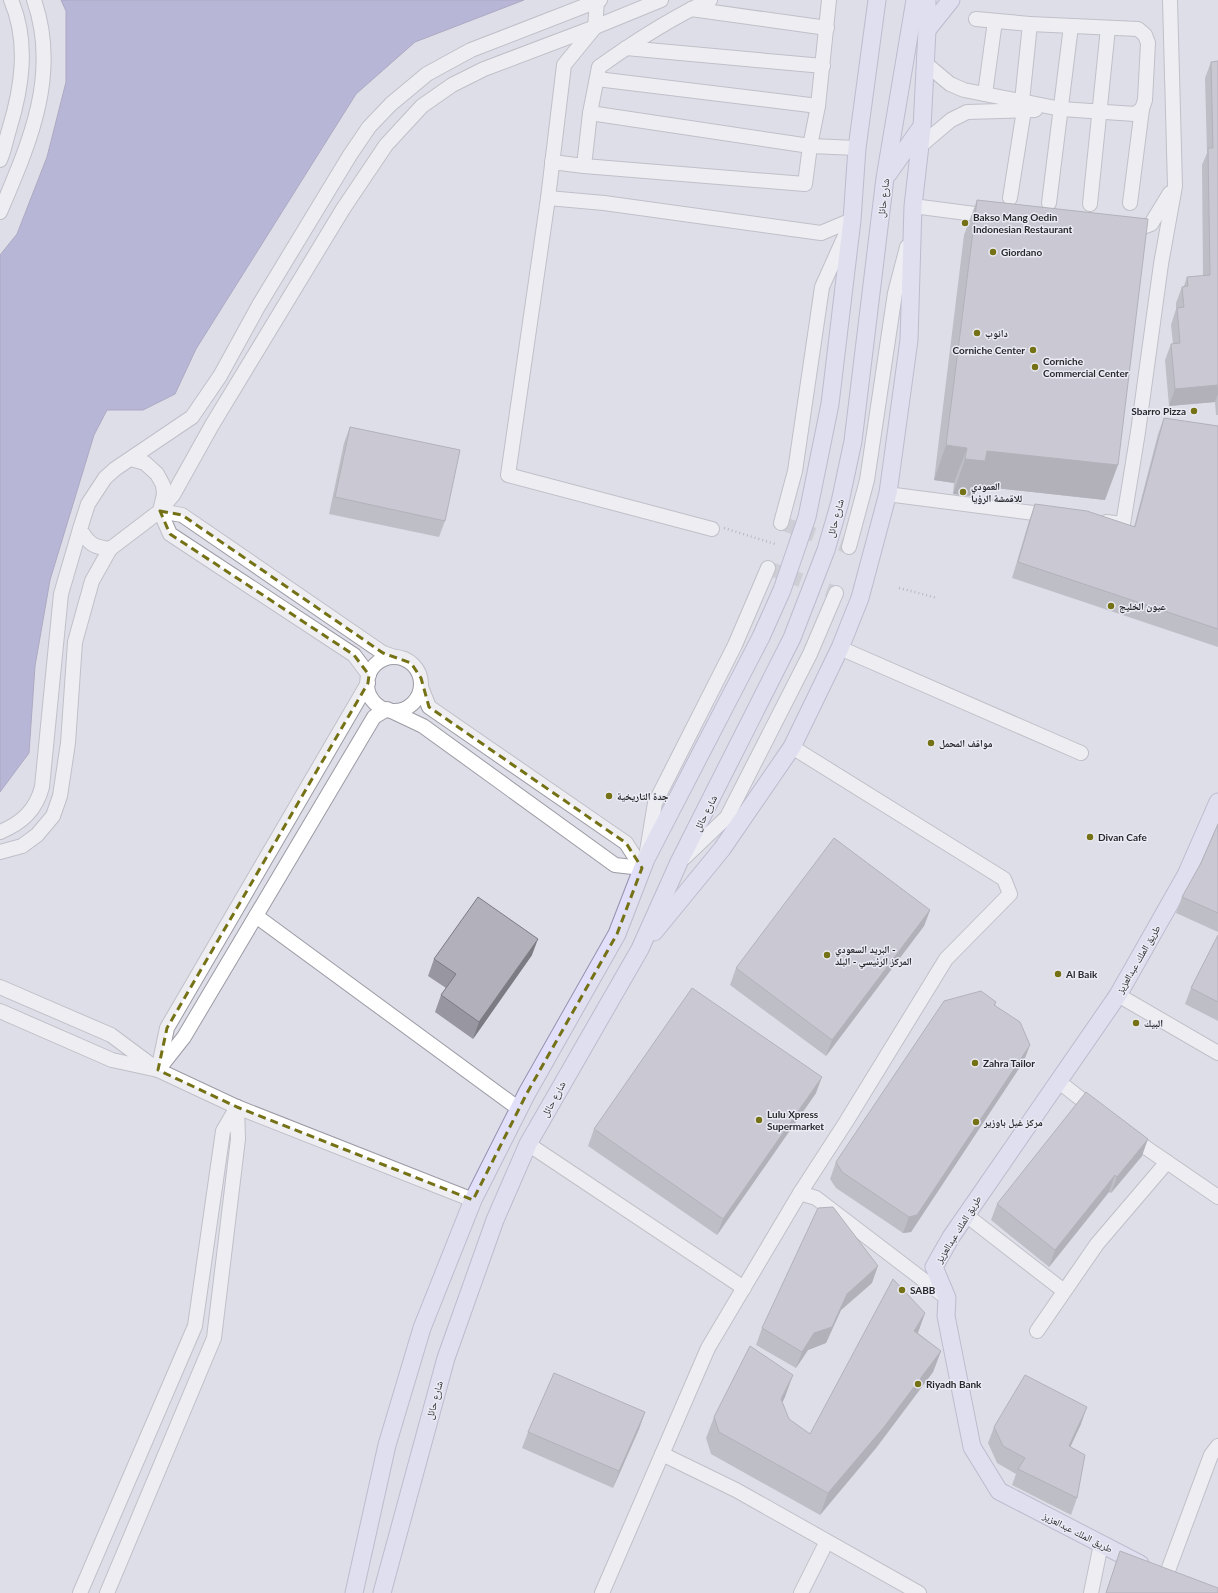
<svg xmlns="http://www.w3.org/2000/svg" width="1218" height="1593" font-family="Lato,'Noto Naskh Arabic',sans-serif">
<rect width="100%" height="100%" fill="#dedee8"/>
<path fill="#8b85c2" stroke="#6e6995" d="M61 0H524L415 42 356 94 196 349 175 394 143 410H107L94 435 50 580 35 666 29 753 0 792V255L17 234 47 157 66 82V11Z"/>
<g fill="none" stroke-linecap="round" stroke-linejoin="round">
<g stroke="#babac2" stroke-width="14" stroke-dasharray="14 7" stroke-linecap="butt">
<path d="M781 523 849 547"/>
<path d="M768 568 836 593"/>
</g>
<g stroke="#9c9ba5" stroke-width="16">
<g id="minor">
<path d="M710 0C671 18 634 42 599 67L590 113 584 166 805 184 810 146 818 106 829 0"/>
<path d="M597 1 595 27 564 65 548 198 508 475 712 529"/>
<path d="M691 9 827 28"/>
<path d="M626 48 823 66"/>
<path d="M925 63 950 84 964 90 1061 109 1135 114 1142 109 1145 100 1148 43 1145 35 1138 29 1030 24 976 19"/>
<path d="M597 79 818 106"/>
<path d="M985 94 995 21"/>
<path d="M1022 101 1030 24"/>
<path d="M590 113 810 146 857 148"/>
<path d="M919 147 951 120 967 112 1035 110"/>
<path d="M0 160C4 151 6 140 9 130 22 88 29 42 11 0"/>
<path d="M552 162 584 166"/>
<path d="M548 198 604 203 821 233 852 220"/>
<path d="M1010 198 1024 110"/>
<path d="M1049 203 1071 26"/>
<path d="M1130 203 1142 109"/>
<path d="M1090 204 1108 28"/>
<path d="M913 206 990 216"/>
<path d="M0 212C29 144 60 75 34 0"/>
<path d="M1130 232 1151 224 1170 193"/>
<path d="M131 459 145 463 157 474 163 485 164 494 160 511 110 549C93 547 89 544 80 529L88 504 105 478 115 469 192 417 220 376 259 305 350 155 369 127 391 104 427 74 471 50 600 0"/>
<path d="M887 494 1049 515"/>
<path d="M161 509 173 495 212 425 343 209 386 145 422 106 452 85 484 69 595 27 661 0"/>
<path d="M160 511 182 515 383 653 395 657"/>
<path d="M160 511 170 534 354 655 369 675"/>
<path d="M1106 522 1123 524 1138 432 1161 264 1175 186 1170 0"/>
<path d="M781 523 795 471 822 287 848 229"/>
<path d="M849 547 867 480 895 293 907 247"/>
<path d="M840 648 1081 753"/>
<circle cx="394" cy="684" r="27"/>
<path d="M421 687 429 707 626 843 642 868"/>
<path d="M792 747 1004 879 1010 894 946 959 846 1122 800 1193"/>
<path d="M0 832C22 823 36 810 42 787L61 594 80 529"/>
<path d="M647 851 655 803 735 645 768 568"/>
<path d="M0 852 22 846 37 835 53 816 60 796 68 743 75 642 92 581 110 549"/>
<path d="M684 858 727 817 810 654 836 593"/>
<path d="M256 916 519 1109"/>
<path d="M0 987 111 1035 158 1070 237 1107 473 1200"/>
<path d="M1118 995 1218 1053"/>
<path d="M0 1011 112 1060 158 1070 184 1037 374 717 387 709 423 726 615 865 642 868"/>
<path d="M159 1066 167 1028 368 683"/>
<path d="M1058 1081 1095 1110"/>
<path d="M1129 1136 1218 1197"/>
<path d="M528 1144 744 1288"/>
<path d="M966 1215 1064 1291"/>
<path d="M1037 1331 1097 1244 1167 1162"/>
<path d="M662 1454 736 1490 919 1593"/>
<path d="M1166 1576 1211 1455 1218 1446"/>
<path d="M80 1593 195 1326 223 1131 237 1107"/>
<path d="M107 1593 214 1338 238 1139 237 1107"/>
<path d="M602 1593 708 1348 800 1193 816 1198 947 1298"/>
<path d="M801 1593 826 1543"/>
<path d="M1091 1593 1101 1544"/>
</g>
</g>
<g stroke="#9491af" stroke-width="19">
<g id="major">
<path d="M927 30 951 0"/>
<path d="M888 174 920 129"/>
<path d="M654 932 722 849 792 747 840 648 860 598 888 493 909 340 913 206 922 128 927 30V0"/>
<path d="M1140 1564 999 1491 972 1447 946 1316 947 1298 934 1267 951 1237 1118 995 1186 875 1218 802"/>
<path d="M354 1593 387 1445 422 1328 473 1200 527 1093 617 934 646 859 761 637 782 590 807 517 830 404 852 220 857 148 877 0"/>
<path d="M382 1593 446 1358 495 1220 528 1144 640 949 679 862 792 638 826 550 840 502 853 441 885 178 915 0"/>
</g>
</g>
<g stroke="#8c8b92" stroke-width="2.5" stroke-dasharray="1 3" stroke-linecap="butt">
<path d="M724 528 775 544"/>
<path d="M899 588 937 598"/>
</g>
<use href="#minor" stroke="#fff" stroke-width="14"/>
<use href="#major" stroke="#e1dffa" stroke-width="17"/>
</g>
<g fill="#9897a1">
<path d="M1218 61V415H1216L1215 402 1169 406 1165 360 1171 344H1173L1171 325 1176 309V303L1182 287 1184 286 1187 277 1203 276 1202 165 1207 153 1205 78 1211 62Z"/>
<path d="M977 200 1105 500 976 486 972 496 953 494 954 483 934 480 964 235Z"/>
<path d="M1164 418 1218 426V647L1012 578 1029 521 1035 504 1134 527 1158 434Z"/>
<path d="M350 427 445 521 439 537 329 514 344 443Z"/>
<path d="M1218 824V932L1176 913 1182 897 1201 863Z"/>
<path d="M930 910 924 926 826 1056 730 985 736 968Z"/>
<path d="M1218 935V1021L1185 1004 1191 988Z"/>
<path d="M532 955 473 1039 435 1012 441 995 446 988 428 976 434 959Z"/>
<path d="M996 1002 995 1006 1024 1061 911 1232 903 1233 836 1188 830 1179 836 1162Z"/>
<path d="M816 1093 717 1235 588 1146 594 1129Z"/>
<path d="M1142 1156 1111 1193 1109 1192 1049 1267 991 1220 997 1204Z"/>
<path d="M872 1283 841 1310 826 1343 808 1350 796 1368 756 1345 762 1328Z"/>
<path d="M925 1313 918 1333 941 1351 933 1372 876 1448 820 1515 711 1454 706 1438 714 1417 785 1397 782 1403 789 1419 810 1434Z"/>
<path d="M645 1412 639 1429 613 1488 522 1448 528 1432Z"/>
<path d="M1081 1424 1070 1447 1077 1498 1071 1515 1012 1485 1016 1474 997 1463 988 1443 994 1427Z"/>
<path d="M1120 1551 1218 1593H1106Z"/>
</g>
<g fill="#7c7b83">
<path d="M1218 385V394L1215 402 1169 406 1175 389Z"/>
<path d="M946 445 967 448 954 483 934 480Z"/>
<path d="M987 451 1118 465 1105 500 976 486 972 496 953 494 965 459Z"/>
<path d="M930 910 924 926 826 1056 832 1040Z"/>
<path d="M538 939 532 955 473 1039 479 1022Z"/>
<path d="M1030 1045 1024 1061 911 1232 903 1233 909 1217Z"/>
<path d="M822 1077 816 1093 717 1235 723 1219Z"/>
<path d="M1148 1139 1142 1156 1111 1193 1117 1177Z"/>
<path d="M1115 1175 1109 1192 1049 1267 1055 1250Z"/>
<path d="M878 1266 872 1283 841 1310 826 1343 808 1350 796 1368 802 1352 814 1333 847 1294Z"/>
<path d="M925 1313 917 1335 914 1331Z"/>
<path d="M941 1351 933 1372 876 1448 820 1515 828 1493Z"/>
<path d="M793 1375 785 1397 773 1420 781 1399Z"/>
<path d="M1087 1407 1081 1424 1063 1463 1069 1446Z"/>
<path d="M645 1412 639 1429 613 1488 619 1471Z"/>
</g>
<g fill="#b1b0bb" stroke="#7c7b83">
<path d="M1218 61V385L1175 389 1171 344 1180 343 1177 308 1184 307 1182 287 1188 286 1187 277 1210 275 1208 148H1213L1211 62Z"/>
<path d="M977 200 1148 219 1118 465 987 451 985 461 965 459 967 448 946 445Z"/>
<path d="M1164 418 1218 426V629L1018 562 1035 504 1087 511 1135 527Z"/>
<path d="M350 427 460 450 445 521 335 497Z"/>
<path d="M1218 824V913L1182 897 1201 863Z"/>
<path d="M834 838 930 910 832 1040 736 968Z"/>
<path d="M478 897 538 939 479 1022 441 995 456 974 434 959Z"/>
<path d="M1218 935V1002L1191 988Z"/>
<path d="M692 988 822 1077 723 1219 594 1129Z"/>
<path d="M981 991 996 1002 994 1005 1020 1022 1030 1045 917 1215 909 1217 842 1172 836 1162 944 1001Z"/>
<path d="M1086 1092 1148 1139 1117 1177 1115 1175 1055 1250 997 1204Z"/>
<path d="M833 1207 878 1266 847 1294 832 1327 814 1333 802 1352 762 1328 818 1208Z"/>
<path d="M893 1279 925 1313 914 1331 941 1351 884 1427 828 1493 719 1432 714 1417 750 1346 793 1375 781 1399 789 1419 810 1434Z"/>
<path d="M554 1373 645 1412 619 1471 528 1432Z"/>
<path d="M1025 1375 1087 1407 1069 1446 1085 1455 1077 1498 1018 1469 1025 1458 1003 1446 994 1427Z"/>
<path d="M1120 1551 1218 1588V1593H1106Z"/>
</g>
<path d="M0 0H1218V1593H0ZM160 511 182 515 383 653 411 663 421 678 429 707 626 843 642 868 617 934 527 1093 473 1200 237 1107 158 1070 167 1028 368 683 369 675 354 655 170 534Z" fill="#dedee8" fill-opacity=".55" fill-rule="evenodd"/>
<path fill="none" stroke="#757216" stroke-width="3" stroke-dasharray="8 5" stroke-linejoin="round" d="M160 511 182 515 383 653 411 663 421 678 429 707 626 843 642 868 617 934 527 1093 473 1200 237 1107 158 1070 167 1028 368 683 369 675 354 655 170 534Z"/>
<g fill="#757216" stroke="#ebebf5" stroke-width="1.5">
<circle cx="965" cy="223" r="4"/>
<circle cx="993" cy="252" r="4"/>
<circle cx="977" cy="333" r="4"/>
<circle cx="1033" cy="350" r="4"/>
<circle cx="1035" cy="367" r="4"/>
<circle cx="1194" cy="411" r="4"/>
<circle cx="963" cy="492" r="4"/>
<circle cx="1111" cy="606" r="4"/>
<circle cx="931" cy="743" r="4"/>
<circle cx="609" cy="796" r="4"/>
<circle cx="1090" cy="837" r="4"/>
<circle cx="827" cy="955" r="4"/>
<circle cx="1058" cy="974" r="4"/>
<circle cx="1136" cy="1023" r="4"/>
<circle cx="975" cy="1063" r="4"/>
<circle cx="759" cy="1120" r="4"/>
<circle cx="976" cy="1122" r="4"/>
<circle cx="902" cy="1290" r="4"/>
<circle cx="918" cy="1384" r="4"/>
</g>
<g text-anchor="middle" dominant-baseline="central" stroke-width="3" stroke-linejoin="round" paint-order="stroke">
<g font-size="10" fill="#29282c" stroke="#ebebf5">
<text transform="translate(883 198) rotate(-83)">شارع حائل</text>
<text transform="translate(835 518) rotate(-75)">شارع حائل</text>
<text transform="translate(705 813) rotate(-63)">شارع حائل</text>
<text transform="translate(1138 959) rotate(-60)">طريق الملك عبدالعزيز</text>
<text transform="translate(553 1099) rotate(-61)">شارع حائل</text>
<text transform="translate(958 1229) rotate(-58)">طريق الملك عبدالعزيز</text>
<text transform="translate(434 1400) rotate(-75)">شارع حائل</text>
<text transform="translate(1078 1532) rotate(27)">طريق الملك عبدالعزيز</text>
</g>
<g font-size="10" font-weight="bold" fill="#29282c" stroke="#ebebf5" text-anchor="start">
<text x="973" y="217">Bakso Mang Oedin<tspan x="973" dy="12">Indonesian Restaurant</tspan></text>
<text x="1001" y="252">Giordano</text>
<text x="985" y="333">دانوب</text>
<text x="1025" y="350" text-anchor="end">Corniche Center</text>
<text x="1043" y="361">Corniche<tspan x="1043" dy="12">Commercial Center</tspan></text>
<text x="1186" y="411" text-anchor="end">Sbarro Pizza</text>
<text x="971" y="486">العمودي<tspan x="971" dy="12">للاقمشة الرؤيا</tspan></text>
<text x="1119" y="606">عيون الخليج</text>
<text x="939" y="743">مواقف المحمل</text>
<text x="617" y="796">جدة التاريخية</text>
<text x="1098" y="837">Divan Cafe</text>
<text x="835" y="949">البريد السعودي -<tspan x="835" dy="12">المركز الرئيسي - البلد</tspan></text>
<text x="1066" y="974">Al Baik</text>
<text x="1144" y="1023">البيك</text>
<text x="983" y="1063">Zahra Tailor</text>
<text x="767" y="1114">Lulu Xpress<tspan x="767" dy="12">Supermarket</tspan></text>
<text x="984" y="1122">مركز غيل باوزير</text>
<text x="910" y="1290">SABB</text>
<text x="926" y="1384">Riyadh Bank</text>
</g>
</g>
</svg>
